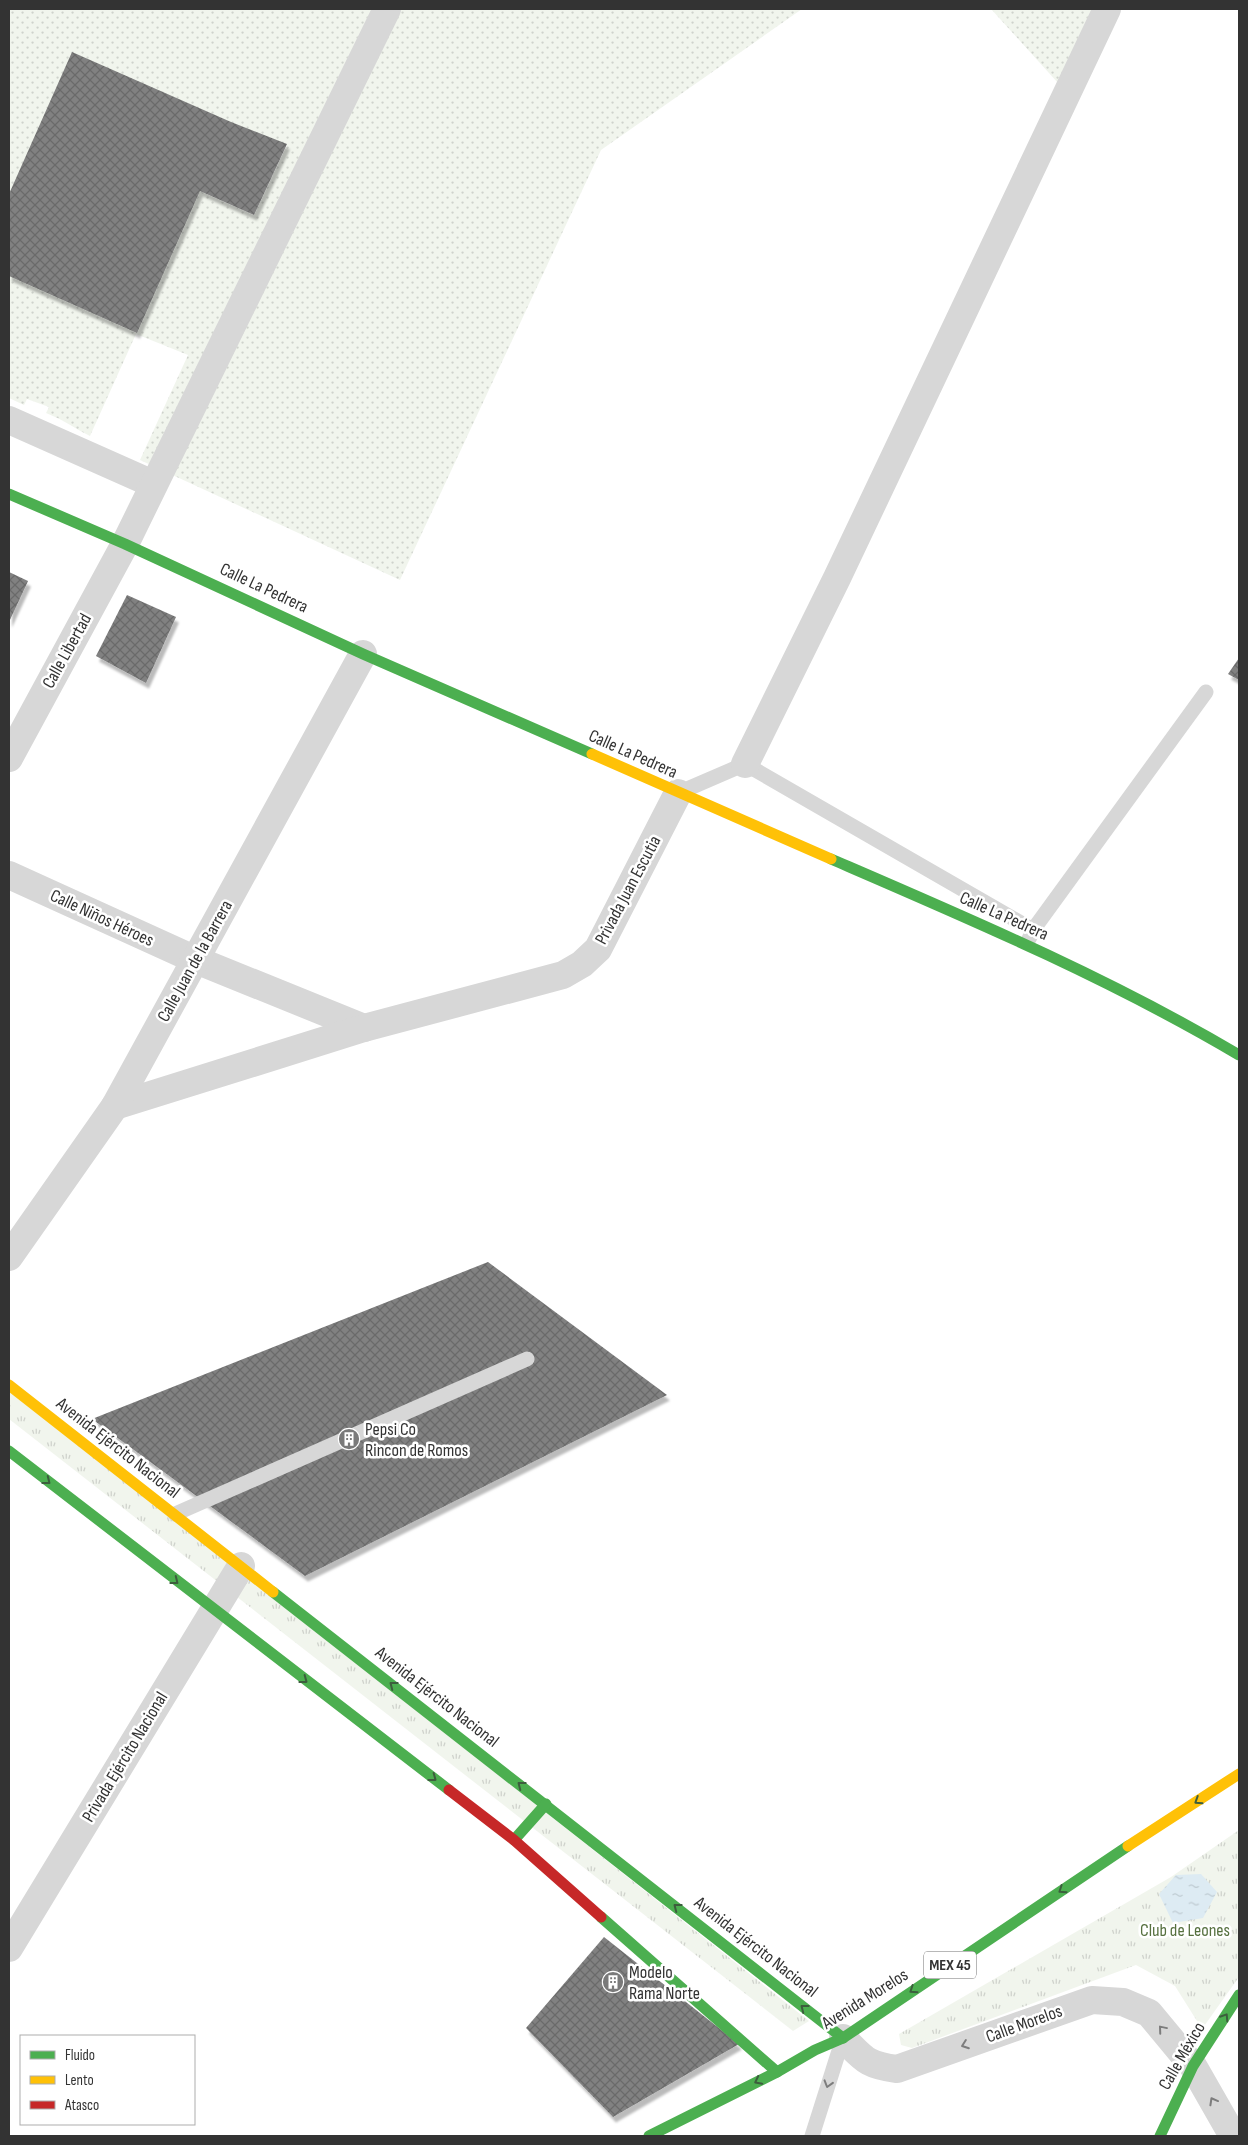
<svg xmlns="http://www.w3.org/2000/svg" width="1248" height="2145" font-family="'Sofia Sans Condensed',sans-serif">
<defs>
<pattern id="grass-dots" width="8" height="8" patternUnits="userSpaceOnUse" patternTransform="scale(1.25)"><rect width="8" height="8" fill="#f1f5ed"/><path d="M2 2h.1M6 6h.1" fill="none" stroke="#cfd2cc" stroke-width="1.8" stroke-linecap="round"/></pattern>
<pattern id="park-tufts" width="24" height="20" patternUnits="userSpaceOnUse" patternTransform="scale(1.25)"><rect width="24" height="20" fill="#f1f5ed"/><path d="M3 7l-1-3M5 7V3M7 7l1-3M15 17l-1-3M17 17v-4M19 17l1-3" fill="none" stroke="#cfd2cc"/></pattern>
<pattern id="water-ripples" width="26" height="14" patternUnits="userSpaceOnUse" patternTransform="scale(1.25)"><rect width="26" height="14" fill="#ddebf3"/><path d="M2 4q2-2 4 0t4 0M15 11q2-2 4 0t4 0" fill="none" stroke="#becad1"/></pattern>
<pattern id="building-cross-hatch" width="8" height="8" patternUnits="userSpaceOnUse" patternTransform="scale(1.25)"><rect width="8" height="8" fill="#818181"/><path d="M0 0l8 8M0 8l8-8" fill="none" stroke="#6a6a6a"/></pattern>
<filter id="shadow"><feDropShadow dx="3" dy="5.5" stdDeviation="1" flood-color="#0004"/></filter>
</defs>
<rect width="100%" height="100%" fill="#fff"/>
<g fill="url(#grass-dots)" fill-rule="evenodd">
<path d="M9 9H802L601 150 400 580 140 460 188 355 136 334 90 436C74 428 62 419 46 413L49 407 27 399 24 405 9 398ZM230 123 287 145 254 215 200 191Z"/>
<path d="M991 9H1095L1058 83Z"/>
</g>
<g fill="url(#park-tufts)">
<path d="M9 1387 809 2021 793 2031 9 1419Z"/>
<path d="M1239 1830V1977L1202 2029 1175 1986 1136 1965 912 2048 901 2045 899 2034 1171 1877Z"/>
</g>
<path fill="url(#water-ripples)" d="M1201 1874 1217 1892 1203 1918 1173 1923 1159 1894 1176 1875Z"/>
<g fill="url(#building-cross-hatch)" filter="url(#shadow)">
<path d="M72 52 231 122 287 144 254 215 200 191 137 333 9 276V194Z"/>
<path d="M9 572 28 581 9 622Z"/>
<path d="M127 595 176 617 146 683 96 656Z"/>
<path d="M1239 658V680L1228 674Z"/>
<path d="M488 1262 667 1395 305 1576 92 1419Z"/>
<path d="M604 1937 739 2044 613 2117 526 2028Z"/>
</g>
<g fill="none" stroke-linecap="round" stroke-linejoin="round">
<g stroke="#d7d7d7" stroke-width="15">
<path d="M678 793 745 764 1033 930"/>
<path d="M1029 939 1033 930 1206 692"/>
<path d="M175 1514 527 1359"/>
<path d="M812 2136 843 2038"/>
</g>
<g stroke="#d7d7d7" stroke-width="28">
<path d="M9 420 153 484"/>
<path d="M9 758 125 544 387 9"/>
<path d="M745 764 837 578 1107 9"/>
<path d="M9 875 196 960 364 1028"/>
<path d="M115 1106 364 1028 563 975 582 964 598 949 678 793"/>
<path d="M9 1257 115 1106 363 654"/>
<path d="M9 1948 241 1566"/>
<path d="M843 2038C864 2059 866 2065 897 2069L1092 2000 1123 2002 1149 2013 1193 2066 1233 2136"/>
</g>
<g stroke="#4caf50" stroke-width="11">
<path d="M9 494 125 544 363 654 592 754"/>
<path d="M831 859C970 919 1109 978 1239 1055"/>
<path d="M9 1451 449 1790"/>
<path d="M273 1592 843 2038"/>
<path d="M514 1840 546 1804"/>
<path d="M601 1917 777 2072"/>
<path d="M649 2136 777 2072 815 2050 843 2038 1128 1846"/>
<path d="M1160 2136 1193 2066 1239 1995"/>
</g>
<g stroke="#ffc107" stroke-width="11">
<path d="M592 754 831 859"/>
<path d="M9 1385 273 1592"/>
<path d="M1128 1846 1239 1774"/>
</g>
<path stroke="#c62828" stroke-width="11" d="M449 1790 514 1840 601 1917"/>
</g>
<defs><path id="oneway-chevron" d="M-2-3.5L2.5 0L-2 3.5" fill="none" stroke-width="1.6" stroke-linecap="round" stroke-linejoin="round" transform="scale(1.25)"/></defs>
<g stroke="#3c5e3d">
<use href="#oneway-chevron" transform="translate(47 1481) rotate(38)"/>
<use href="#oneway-chevron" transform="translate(175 1581) rotate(38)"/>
<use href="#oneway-chevron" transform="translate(304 1680) rotate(37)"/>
<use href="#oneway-chevron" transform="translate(393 1685) rotate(-142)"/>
<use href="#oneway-chevron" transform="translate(433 1778) rotate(37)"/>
<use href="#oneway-chevron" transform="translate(521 1785) rotate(-142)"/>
<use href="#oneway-chevron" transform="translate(1198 1801) rotate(147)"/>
<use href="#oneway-chevron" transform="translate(1062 1890) rotate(146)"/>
<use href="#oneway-chevron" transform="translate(677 1907) rotate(-142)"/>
<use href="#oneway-chevron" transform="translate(913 1990) rotate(146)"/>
<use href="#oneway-chevron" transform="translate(804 2008) rotate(-142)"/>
<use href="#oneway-chevron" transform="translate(1225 2017) rotate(-57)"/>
<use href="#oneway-chevron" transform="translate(758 2081) rotate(153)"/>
</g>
<g stroke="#7d7d7d">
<use href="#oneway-chevron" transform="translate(1162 2029) rotate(-130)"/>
<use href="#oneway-chevron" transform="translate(965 2045) rotate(160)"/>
<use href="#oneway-chevron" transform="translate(828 2084) rotate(107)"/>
<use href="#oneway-chevron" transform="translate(1213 2101) rotate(-119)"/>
</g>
<defs>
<g id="building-disc" transform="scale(1.125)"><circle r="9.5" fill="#7a7a7a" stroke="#fff"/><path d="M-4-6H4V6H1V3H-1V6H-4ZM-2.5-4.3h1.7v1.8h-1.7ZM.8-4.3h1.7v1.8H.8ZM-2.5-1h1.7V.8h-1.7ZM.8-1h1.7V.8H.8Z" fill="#fff"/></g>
</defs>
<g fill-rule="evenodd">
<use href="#building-disc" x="349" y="1439"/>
<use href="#building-disc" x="613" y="1982"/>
</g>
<g text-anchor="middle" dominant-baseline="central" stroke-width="5" stroke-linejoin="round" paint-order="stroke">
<rect fill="#fff" stroke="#707070" stroke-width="1" x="924" y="1951.5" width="52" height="27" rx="4"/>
<g font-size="16" font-weight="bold" fill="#333">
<text x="950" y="1965">MEX 45</text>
</g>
<g font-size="18" fill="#333" stroke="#fff">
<text transform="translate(264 588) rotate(25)">Calle La Pedrera</text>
<text transform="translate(67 651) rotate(-61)">Calle Libertad</text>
<text transform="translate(633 754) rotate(24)">Calle La Pedrera</text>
<text transform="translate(628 890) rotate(-62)">Privada Juan Escutia</text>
<text transform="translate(1004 916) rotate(24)">Calle La Pedrera</text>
<text transform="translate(102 918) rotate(25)">Calle Niños Héroes</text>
<text transform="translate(195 961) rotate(-61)">Calle Juan de la Barrera</text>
<text transform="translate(118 1448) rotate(38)">Avenida Ejército Nacional</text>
<text transform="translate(437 1697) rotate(38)">Avenida Ejército Nacional</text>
<text transform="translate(125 1757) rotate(-59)">Privada Ejército Nacional</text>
<text transform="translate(756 1947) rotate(38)">Avenida Ejército Nacional</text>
<text transform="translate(865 1999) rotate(-32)">Avenida Morelos</text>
<text transform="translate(1024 2024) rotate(-20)">Calle Morelos</text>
<text transform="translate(1182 2056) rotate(-60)">Calle México</text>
</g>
<g font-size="18" fill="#333" stroke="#fff" text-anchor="start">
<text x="365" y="1429">Pepsi Co<tspan x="365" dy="21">Rincon de Romos</tspan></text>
<text x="629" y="1972">Modelo<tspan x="629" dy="21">Rama Norte</tspan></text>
</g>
<g font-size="18" fill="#56703f" stroke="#fff">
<text x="1185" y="1930">Club de Leones</text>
</g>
</g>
<rect width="1248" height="2145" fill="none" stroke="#333333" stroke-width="20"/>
<rect x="20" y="2035" width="175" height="90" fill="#ffffff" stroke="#adadad"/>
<rect x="30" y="2051" width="25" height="8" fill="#4caf50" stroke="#adadad"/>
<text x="65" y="2060" font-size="15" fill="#333333">Fluido</text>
<rect x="30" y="2076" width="25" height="8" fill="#ffc107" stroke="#adadad"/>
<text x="65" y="2085" font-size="15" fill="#333333">Lento</text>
<rect x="30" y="2101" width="25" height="8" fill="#c62828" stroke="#adadad"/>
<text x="65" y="2110" font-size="15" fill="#333333">Atasco</text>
</svg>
